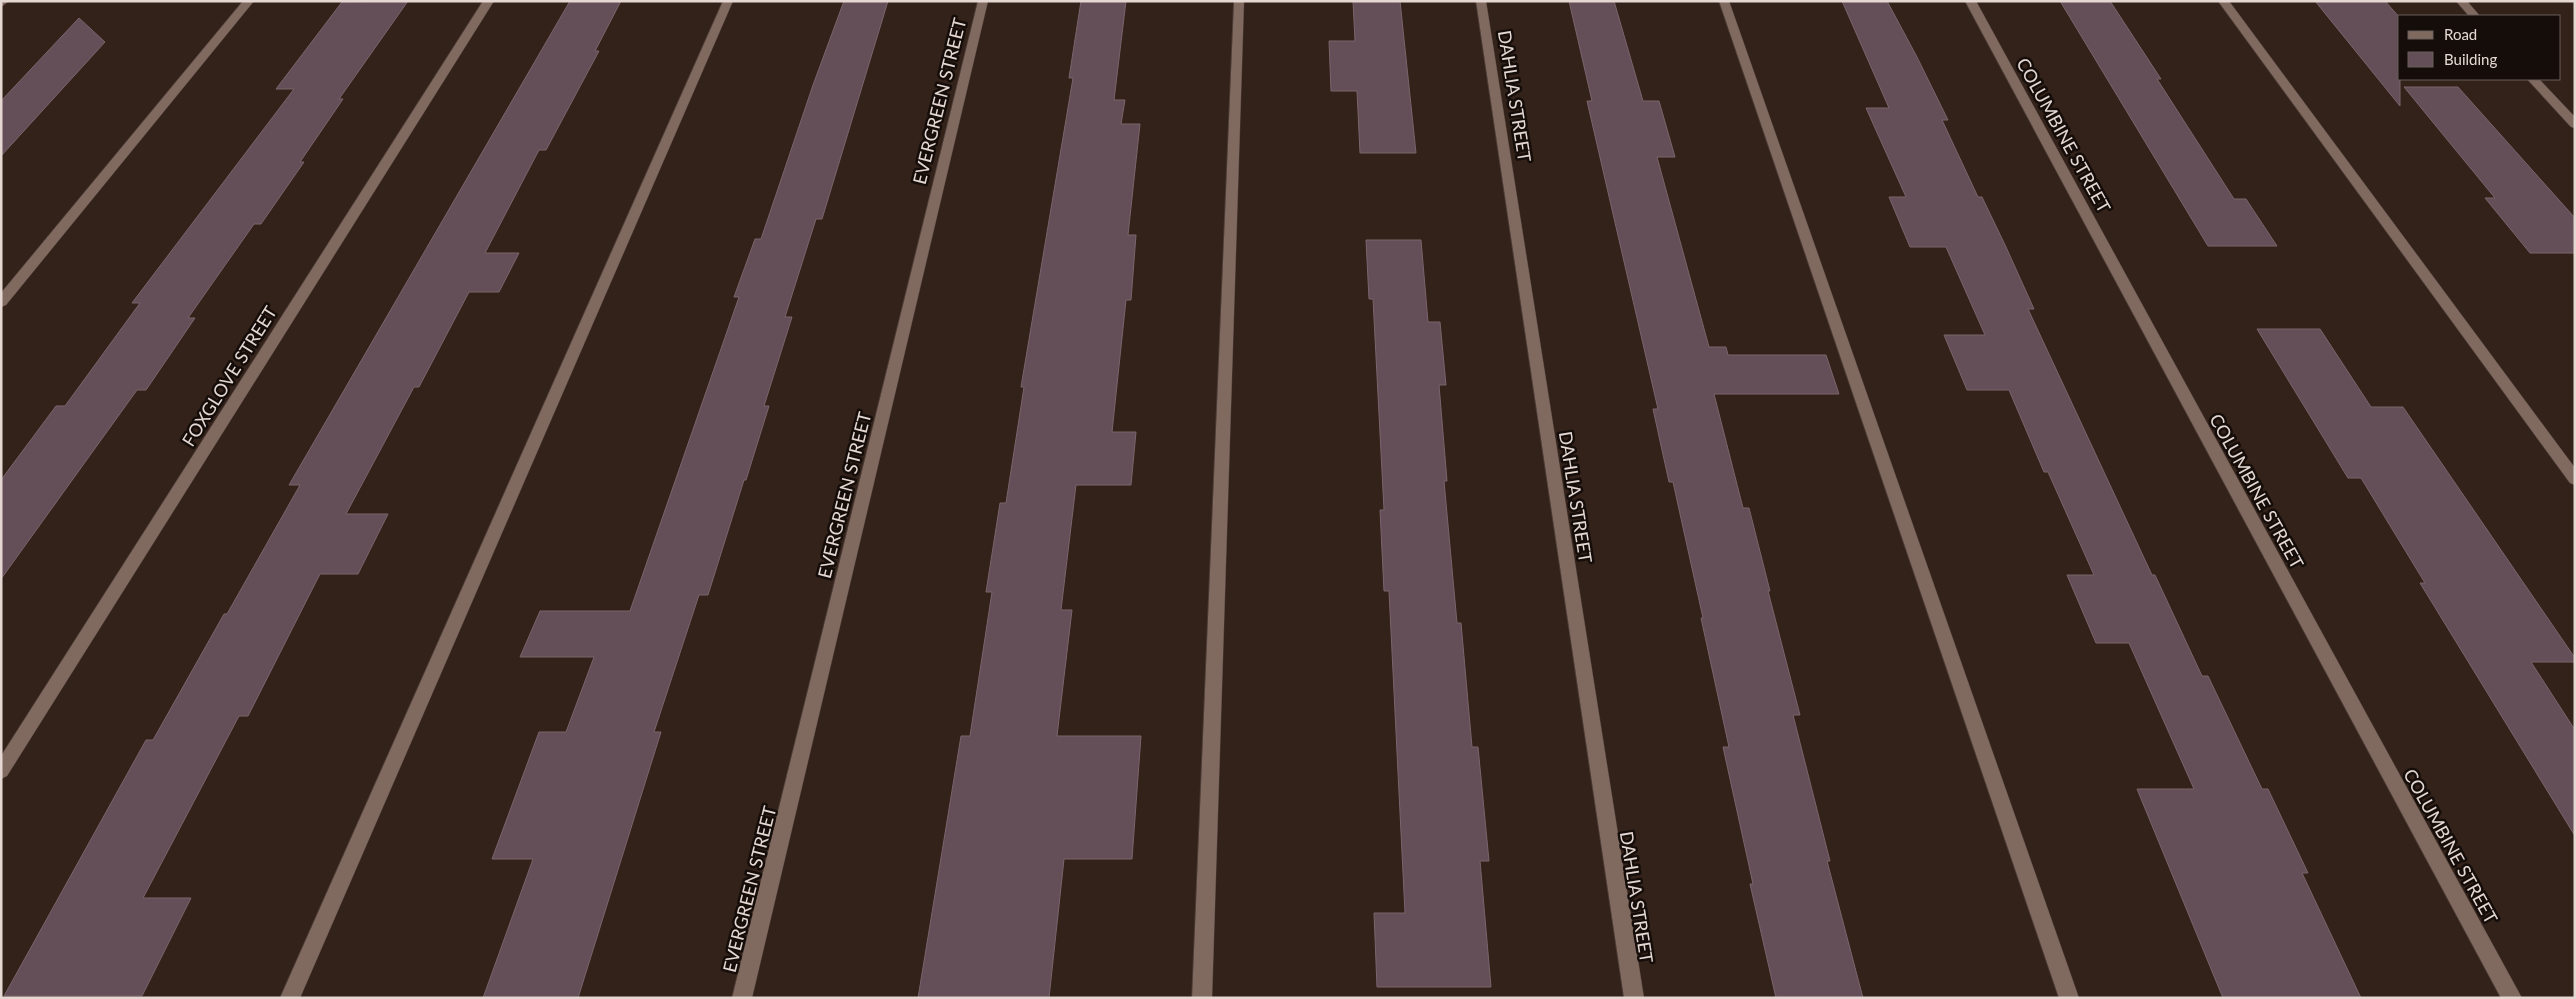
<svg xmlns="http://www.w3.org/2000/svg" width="2576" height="999" font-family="Lato,sans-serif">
<rect width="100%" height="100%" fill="#332219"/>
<g fill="#644e57" stroke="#7a646d">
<path d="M408 1 339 99H343L300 162H304L261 224H254L188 318H195L146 390H137L1 579V480L56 406H65L140 303H132L294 89H276L342 2Z"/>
<path d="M570 1H621L595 51H599L546 150H539L485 253H519L499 292H469L419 387H414L346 514H388L358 574H320L248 716H239L143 898H191L142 996H4L146 740H153L224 614H227L300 485H289Z"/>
<path d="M844 1H888L822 219H816L785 317H792L764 406H769L746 480H744L708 595H699L654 732H661L578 998H483L533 859H492L539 732H566L594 657H520L540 611H630L739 297H734L755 239H761L813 85Z"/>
<path d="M1081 1H1126L1114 100H1125L1121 124H1140L1128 235H1136L1131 300H1126L1112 432H1136L1131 485H1076L1061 610H1072L1057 736H1141L1132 859H1064L1049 998H918L961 736H970L992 592H986L1000 503H1006L1024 387H1021L1073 78H1069Z"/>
<path d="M1353 1H1400L1416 153H1360L1357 91H1331L1329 41H1355Z"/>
<path d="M1569 1H1614L1643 101H1659L1675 157H1657L1709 347H1726L1728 355H1826L1839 394H1714L1743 508H1749L1770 591H1768L1800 715H1793L1830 861H1827L1863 998H1776L1750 884H1753L1723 747H1729L1701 618H1703L1673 482H1669L1653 409H1658L1587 101H1592Z"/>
<path d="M1842 1H1887L1917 57 1948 120H1942L1978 197H1982L2006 247 2034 309H2028L2152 575H2155L2202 676H2208L2262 789H2268L2308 873H2302L2361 998H2223L2137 789H2194L2129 643H2096L2067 575H2094L2048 472H2044L2009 390H1967L1944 335H1985L1946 247H1910L1889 197H1906L1866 108H1889Z"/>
<path d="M2060 1H2110L2161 79H2157L2234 199H2246L2277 246H2208Z"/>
<path d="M2315 1H2385L2400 18V106Z"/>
<path d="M79 18 105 42 1 156V101Z"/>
<path d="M2404 87H2458L2575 218V253H2530L2485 198H2495Z"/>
<path d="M1366 240H1421L1428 322H1440L1446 385H1439L1447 481H1444L1457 623H1461L1472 747H1478L1489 861H1480L1491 987H1377L1374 913H1405L1389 591H1384L1380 510H1384L1373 299H1369Z"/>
<path d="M2257 329H2320L2371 407H2403L2575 658V662H2531L2575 730V836L2420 583H2425L2361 478H2348Z"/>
</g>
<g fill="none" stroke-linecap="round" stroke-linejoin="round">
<g stroke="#4b3c36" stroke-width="1">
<g id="lane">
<path d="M243 1H254L6 305 1 307V293Z"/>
<path d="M723 1H733L300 998H280Z"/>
<path d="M1234 1H1244L1212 998H1192Z"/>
<path d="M1719 1H1729L2079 998H2059Z"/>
<path d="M2218 1H2229L2575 468V485L2570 483Z"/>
</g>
</g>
<g stroke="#4b3c36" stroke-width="1">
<g id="street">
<path d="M1 1H9L1 7Z"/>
<path d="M483 1H494L7 776 1 779V756Z"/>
<path d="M1476 1H1486L1644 998H1624Z"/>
<path d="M1965 1H1976L2522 998H2501Z"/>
<path d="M2456 1H2467L2480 16H2469Z"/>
<path d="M2527 79H2539L2575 117V128L2571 127Z"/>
</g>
</g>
<g stroke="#4b3c36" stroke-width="1">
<path id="secondary" d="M978 1H988L752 998H732Z"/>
</g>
<use href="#lane" fill="#806a60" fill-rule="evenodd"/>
<use href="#street" fill="#806a60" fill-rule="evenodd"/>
<use href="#secondary" fill="#806a60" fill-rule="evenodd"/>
</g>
<g text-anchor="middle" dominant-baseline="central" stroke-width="5" stroke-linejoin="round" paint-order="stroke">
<g font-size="18" fill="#e5d8d3" stroke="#150d0a">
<text transform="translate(1515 96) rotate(81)">DAHLIA STREET</text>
<text transform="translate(939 101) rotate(-76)">EVERGREEN STREET</text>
<text transform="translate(2064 135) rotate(61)">COLUMBINE STREET</text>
<text transform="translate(229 376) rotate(-58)">FOXGLOVE STREET</text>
<text transform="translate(2257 491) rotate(61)">COLUMBINE STREET</text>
<text transform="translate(844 495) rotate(-76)">EVERGREEN STREET</text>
<text transform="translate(1576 497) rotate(81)">DAHLIA STREET</text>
<text transform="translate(2451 846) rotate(61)">COLUMBINE STREET</text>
<text transform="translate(749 889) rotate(-76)">EVERGREEN STREET</text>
<text transform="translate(1637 897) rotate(81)">DAHLIA STREET</text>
</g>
</g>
<rect width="2576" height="999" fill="none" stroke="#e5d8d3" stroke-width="5"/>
<rect x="2398" y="15" width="162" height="65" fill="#150d0a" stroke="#685e5a"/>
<rect x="2408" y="31" width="25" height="8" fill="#806a60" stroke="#685e5a"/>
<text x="2444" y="40" font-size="15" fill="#e5d8d3">Road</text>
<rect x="2408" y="52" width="25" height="15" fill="#644e57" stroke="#685e5a"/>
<text x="2444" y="65" font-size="15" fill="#e5d8d3">Building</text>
</svg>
